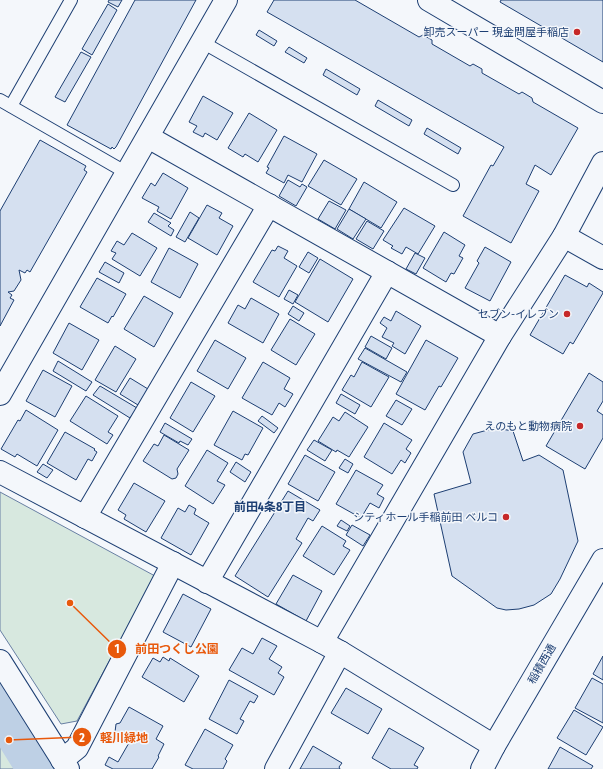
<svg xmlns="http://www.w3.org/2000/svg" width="603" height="769" font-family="'Fira Sans Condensed','Noto Sans JP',sans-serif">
<rect width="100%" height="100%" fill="#f4f7fb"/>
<g fill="#d7e8df" stroke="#687fa3">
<path d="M0 492 155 576 77 721 61 724 0 630Z"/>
<path d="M0 711 36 768 37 769H0Z"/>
</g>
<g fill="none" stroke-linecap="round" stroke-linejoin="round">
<path stroke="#bed0e5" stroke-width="47" d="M0 703 41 769"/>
</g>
<g fill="#d5e0f0" stroke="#1d3f73">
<path d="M109 0H122L118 7 108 2Z"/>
<path d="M135 0H196L116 147 114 149 112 147 111 149 67 125Z"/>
<path d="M274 0H355L419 37 423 35 432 40V44L470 66 473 64 482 69V73L519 94 522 92 532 98 533 102 578 128 551 175 535 165 526 184 539 191 511 243 463 216 491 165 493 166 504 147 267 12Z"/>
<path d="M501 0H603V62L500 2Z"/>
<path d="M108 4 117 10 92 55 82 49Z"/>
<path d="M259 30 277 41 274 46 256 35Z"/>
<path d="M289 47 307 58 304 63 285 52Z"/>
<path d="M81 52 91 57 65 102 55 97Z"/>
<path d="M326 69 360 89 357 95 323 75Z"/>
<path d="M203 96 233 113 217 140 205 133 203 137 193 132 197 126 189 122Z"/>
<path d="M378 100 412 120 409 126 375 106Z"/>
<path d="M249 113 277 130 258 162 245 154 243 157 228 148Z"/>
<path d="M427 128 461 148 458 154 424 134Z"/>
<path d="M284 136 317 154 302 182 288 175 284 183 266 173 269 168 267 167Z"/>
<path d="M40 140 86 166 84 170 87 172 30 272 27 270 25 273 19 270 21 280 14 291 8 292 12 295 10 298 14 300 0 326V211Z"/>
<path d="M324 160 357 179 341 205 308 186Z"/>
<path d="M163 173 188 188 171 219 157 211 159 207 142 198 151 183 155 186Z"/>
<path d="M288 180 300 187 302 184 307 187 296 206 279 196Z"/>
<path d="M364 182 397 202 381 228 349 209Z"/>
<path d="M329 201 346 210 335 229 318 219Z"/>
<path d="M207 205 222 213 219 218 233 226 217 255 188 238Z"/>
<path d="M404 208 435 226 418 254 406 247 402 254 391 248 393 246 383 240Z"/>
<path d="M349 209 366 219 353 239 337 229Z"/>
<path d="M190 212 199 218 185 242 176 237Z"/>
<path d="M154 213 171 223 168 226 174 230 171 236 148 222Z"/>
<path d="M367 221 384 231 373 249 356 239Z"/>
<path d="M444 232 465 245 459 256 463 258 454 274 451 273 446 282 423 268Z"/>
<path d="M132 233 157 248 140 276 112 259 116 253 111 251 117 241 124 245Z"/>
<path d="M278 246 288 251 284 258 297 266 279 297 253 282 272 250 275 251Z"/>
<path d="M485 247 511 262 490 301 465 288 479 263 477 261Z"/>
<path d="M169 248 198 264 180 298 151 282Z"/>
<path d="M308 252 318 258 309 273 299 267Z"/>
<path d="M415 253 425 258 416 274 406 269Z"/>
<path d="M320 259 353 279 328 322 295 302Z"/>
<path d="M105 262 124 273 119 283 99 272Z"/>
<path d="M565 275 587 287 589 283 603 292V293L573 344 570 342 563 354 530 335Z"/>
<path d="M97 278 126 294 113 317 112 316 108 323 80 307Z"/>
<path d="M289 290 298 295 293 304 284 299Z"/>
<path d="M144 296 173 313 154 347 124 329Z"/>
<path d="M251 298 279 314 263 343 228 323 238 305 245 309Z"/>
<path d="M293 306 304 313 299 321 288 314Z"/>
<path d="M396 311 421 326 405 354 392 346 394 343 382 337 387 328 380 323 384 317 391 321Z"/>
<path d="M290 319 315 334 296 365 271 350Z"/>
<path d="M69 323 99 340 82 370 53 353Z"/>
<path d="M371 336 392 348 386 359 365 347Z"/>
<path d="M215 340 246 358 228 389 197 371Z"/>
<path d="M426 340 458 358 441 387 439 386 425 410 396 394Z"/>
<path d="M115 346 136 359 116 392 95 380Z"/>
<path d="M365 348 407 372 401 382 358 359Z"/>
<path d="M58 361 92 382 86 391 53 371Z"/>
<path d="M263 362 290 378 284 389 293 394 285 407 279 403 272 415 242 398Z"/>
<path d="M362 362 389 377 371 407 342 390 351 375 354 377Z"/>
<path d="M43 370 72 386 55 417 26 401Z"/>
<path d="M589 373 603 382V401L597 411 603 415V438L585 469 546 446Z"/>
<path d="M130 378 148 389 138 405 120 394Z"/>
<path d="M191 382 215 396 193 432 170 418Z"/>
<path d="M100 386 137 408 130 418 93 395Z"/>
<path d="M341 394 360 405 355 414 336 403Z"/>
<path d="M86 396 118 416 108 432 113 435 107 444 70 421Z"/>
<path d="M396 400 412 409 402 425 386 416Z"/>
<path d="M26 410 58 430 37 466 17 454 15 457 1 449 18 420 20 421Z"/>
<path d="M233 411 263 428 248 455 245 454 242 460 214 445Z"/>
<path d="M345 412 368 427 349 457 337 450 336 452 318 441 333 417 339 421Z"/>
<path d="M262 416 278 428 274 433 258 421Z"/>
<path d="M165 423 192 439 188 445 180 441 179 443 160 432Z"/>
<path d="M384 423 412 440 406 449 411 453 405 463 401 460 392 474 364 457Z"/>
<path d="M495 428 513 431 523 461 539 455 563 470 578 541 560 579 551 594 534 605 519 609 506 610 497 608 452 576 434 494 471 483 463 452 473 434Z"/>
<path d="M65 432 95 449 94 450 97 452 92 461 88 459 76 480 47 463Z"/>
<path d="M164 435 189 450 177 469 178 474 176 478 172 479 143 461 154 444 158 446Z"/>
<path d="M314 440 332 450 325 461 307 450Z"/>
<path d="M207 450 228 463 217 481 225 485 213 504 185 486Z"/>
<path d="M305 455 335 472 318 501 288 484Z"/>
<path d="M345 459 353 464 348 473 339 468Z"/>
<path d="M236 462 251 472 245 482 230 472Z"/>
<path d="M43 464 53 470 47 478 37 472Z"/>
<path d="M356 470 383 485 377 494 384 498 379 508 370 503 361 518 336 504Z"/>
<path d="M134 483 165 501 146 532 124 519 126 515 118 510Z"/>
<path d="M288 491 320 510 313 521 308 518 296 539 302 543 268 597 235 576Z"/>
<path d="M189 505 196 509 194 514 209 523 191 555 161 538 178 508 185 512Z"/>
<path d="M341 520 350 526 347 531 337 526Z"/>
<path d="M352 525 370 535 363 546 346 535Z"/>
<path d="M322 526 346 541 343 546 350 550 334 575 303 556Z"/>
<path d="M293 575 322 591 306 621 276 604Z"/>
<path d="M183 594 211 609 191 647 163 632Z"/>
<path d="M262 638 277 646 269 659 282 667 278 673 284 677 274 695 229 670 242 648 253 654Z"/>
<path d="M603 656V680L593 674Z"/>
<path d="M163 657 169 661 170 658 199 676 184 702 142 677 153 658 160 662Z"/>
<path d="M592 678 603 684V723L575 708Z"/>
<path d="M229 680 258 696 254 703 250 701 240 719 244 721 237 734 209 719Z"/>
<path d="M346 688 382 709 368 734 331 713Z"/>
<path d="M129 707 163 726 156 739 164 744 158 756 159 757 152 769H113L105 765 109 757 118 762 130 741 115 732 116 724 120 723Z"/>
<path d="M574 710 603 727 586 755 557 738Z"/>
<path d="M389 728 424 748 414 765 418 767 417 769H391L372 758Z"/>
<path d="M205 729 233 745 225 759 227 761 223 769H193L185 765Z"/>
<path d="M313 746 342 763 339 767 340 769H300Z"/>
<path d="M560 747 593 766 591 769H548Z"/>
</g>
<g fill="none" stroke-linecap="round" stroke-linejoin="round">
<g stroke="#1d3f73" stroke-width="14">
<g id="service">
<path d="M202 42 453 185"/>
<path d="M0 100 127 173"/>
<path d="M11 106 71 0"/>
</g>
</g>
<g stroke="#1d3f73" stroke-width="24">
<g id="minor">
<path d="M429 0 603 102"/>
<path d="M148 137 500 336"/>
<path d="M564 236 603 258"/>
<path d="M0 394 226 0"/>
<path d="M0 472 322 642 340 652 494 746"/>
<path d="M85 517 269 205"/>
<path d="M207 582 387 272"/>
<path d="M322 642 500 336 564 236 603 163"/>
<path d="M0 661 68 769"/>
<path d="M62 760 77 748 173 563"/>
<path d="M276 769 340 652"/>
</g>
</g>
<g stroke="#1d3f73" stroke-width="24">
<path id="tertiary" d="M482 769 494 746 603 560"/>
</g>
<use href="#service" stroke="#f4f7fb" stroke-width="12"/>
<use href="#minor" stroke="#f4f7fb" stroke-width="22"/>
<use href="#tertiary" stroke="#f4f7fb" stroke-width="22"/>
</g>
<g fill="#c62828" stroke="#f4f7fb" stroke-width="1.5">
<circle cx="577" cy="32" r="4"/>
<circle cx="567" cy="314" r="4"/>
<circle cx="580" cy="426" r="4"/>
<circle cx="506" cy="517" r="4"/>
</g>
<g text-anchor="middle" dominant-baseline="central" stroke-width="3" stroke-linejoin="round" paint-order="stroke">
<g font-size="11" fill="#1d3f73" stroke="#f4f7fb" text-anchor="end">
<text x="569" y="32">卸売スーパー 現金問屋手稲店</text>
<text x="559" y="314">セブン-イレブン</text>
<text x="572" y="426">えのもと動物病院</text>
<text x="498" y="517">シティホール手稲前田 ベルコ</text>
</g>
<g font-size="11" fill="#1d3f73" stroke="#f4f7fb">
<text transform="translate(542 664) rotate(-60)">稲積西通</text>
</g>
<g font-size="12" font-weight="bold" fill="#1d3f73" stroke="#f4f7fb">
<text x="270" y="507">前田4条8丁目</text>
</g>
</g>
<path fill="none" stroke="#e8590c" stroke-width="1.5" d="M70 603L117 649M9 740L82 737"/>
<g fill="#e8590c" stroke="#f4f7fb" stroke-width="1.5">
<circle cx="70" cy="603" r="4"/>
<circle cx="9" cy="740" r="4"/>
<circle cx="117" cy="649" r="10"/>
<circle cx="82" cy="737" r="10"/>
</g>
<g font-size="12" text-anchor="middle" font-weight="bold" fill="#fff">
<text x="117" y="653">1</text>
<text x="82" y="742">2</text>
</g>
<g font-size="12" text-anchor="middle" font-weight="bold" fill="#e8590c" stroke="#f4f7fb" stroke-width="3" stroke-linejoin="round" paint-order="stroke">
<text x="177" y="653">前田つくし公園</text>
<text x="124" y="742">軽川緑地</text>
</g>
</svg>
